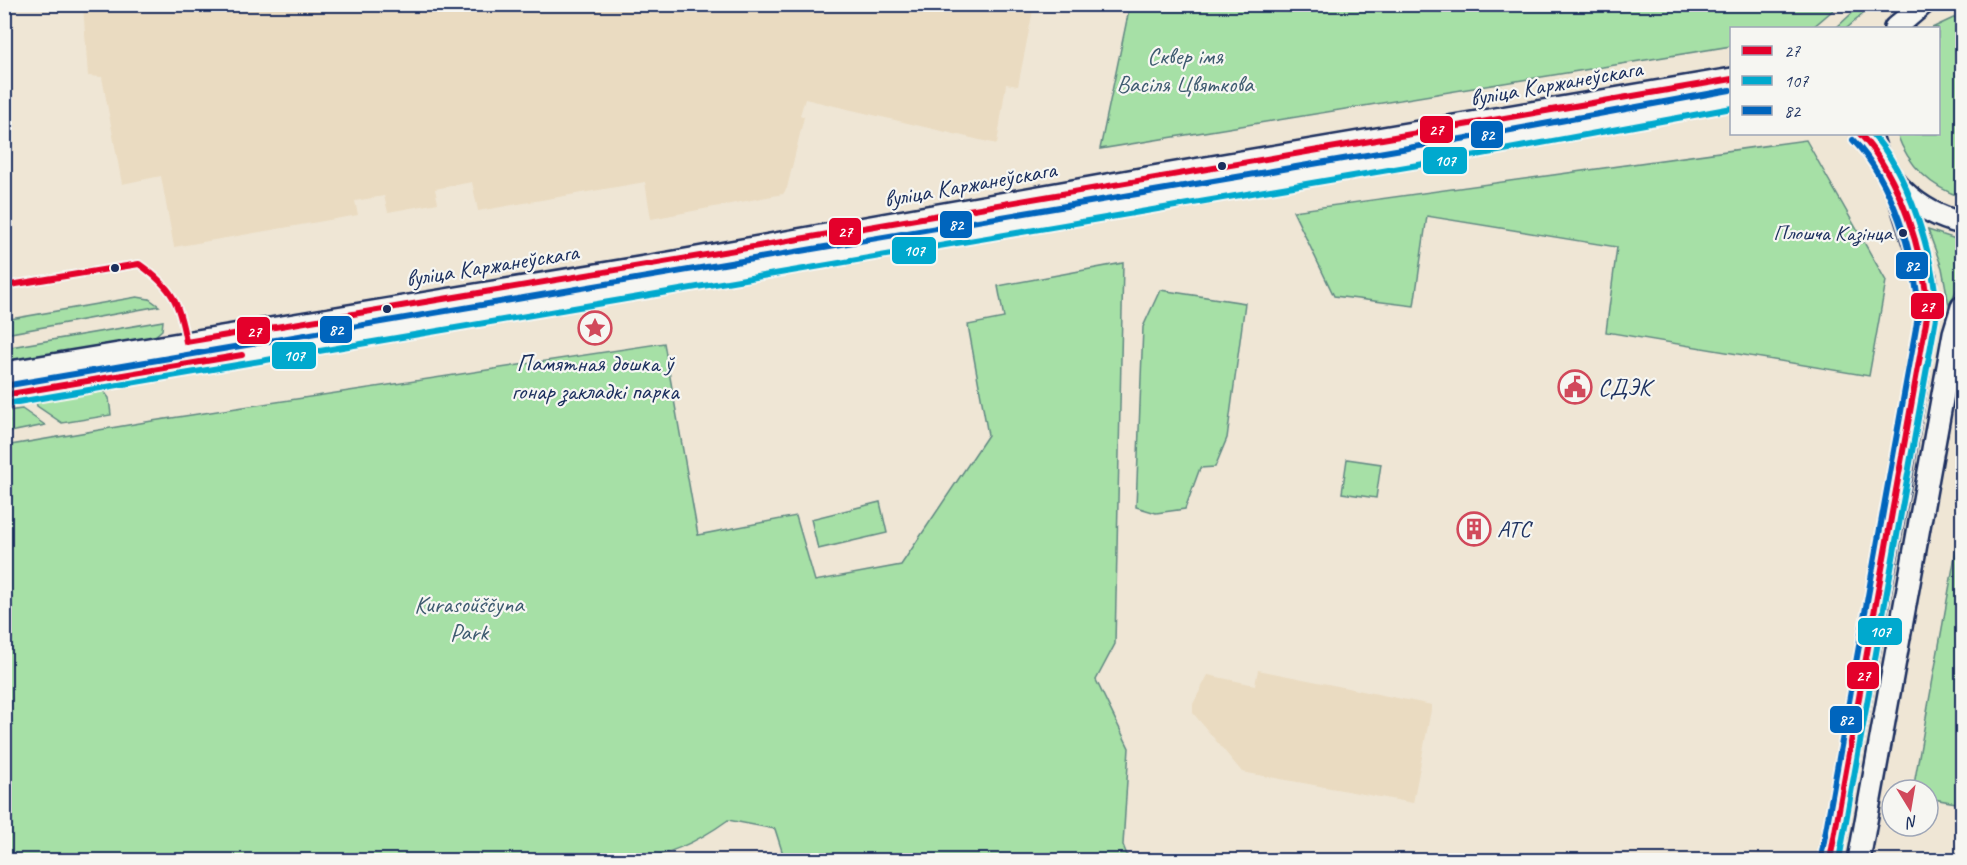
<svg xmlns="http://www.w3.org/2000/svg" width="1967" height="865" font-family="Caveat,sans-serif">
<rect width="100%" height="100%" fill="#efe6d5"/>
<filter id="ink" filterUnits="userSpaceOnUse"><feTurbulence type="fractalNoise" baseFrequency=".0167" numOctaves="2"/><feDisplacementMap in="SourceGraphic" scale="12" xChannelSelector="R" yChannelSelector="G"/><feConvolveMatrix kernelMatrix="1 2 1 2 8 2 1 2 1" color-interpolation-filters="sRGB"/></filter>
<g filter="url(#ink)">
<g fill="#eadbc1">
<path d="M83 5V4L1034 5 1018 86 1006 84 997 144 805 99 800 115 804 117 787 188 783 194 651 219 645 182 478 211 472 182 435 189 438 203 388 212 384 196 355 201 358 215 174 247 161 176 122 184 102 77 88 76Z"/>
<path d="M1258 670 1432 705 1413 803 1242 772 1193 713V704L1208 675 1255 685Z"/>
</g>
<g fill="#a6e0a6" stroke="#608882" stroke-width="1.5">
<path d="M1862 4 1873 5 1847 28H1836Z"/>
<path d="M1130 5V4L1839 5 1812 28H1732L1731 46 1100 149Z"/>
<path d="M1962 14V197C1931 188 1908 165 1897 134H1938V28H1932Z"/>
<path d="M1806 140 1886 281 1869 376 1606 332 1617 247 1427 216 1414 306 1334 296 1293 211Z"/>
<path d="M1928 230 1962 241V279L1949 305 1942 268Z"/>
<path d="M1123 263 1115 644 1096 680 1129 748 1123 845 1129 860H782V851L775 829 728 820C699 841 669 856 633 860H5V446L152 421 664 343 698 535 796 516 815 581 901 565 988 435 968 325 1004 318 998 286Z"/>
<path d="M1160 290 1245 303 1227 438 1215 467 1200 468 1185 509 1156 513 1136 507 1143 327Z"/>
<path d="M137 297 149 299 159 306 5 334V320Z"/>
<path d="M163 321 162 330 154 337 5 363V348Z"/>
<path d="M100 386 109 398 111 415 62 423 37 406 35 397Z"/>
<path d="M22 409 45 425 5 433V423L9 422 7 411Z"/>
<path d="M1347 459 1381 464 1376 498 1342 493Z"/>
<path d="M880 502 887 533 818 549 811 519Z"/>
<path d="M1962 517V804L1928 798V790H1913Z"/>
</g>
<g fill="none" stroke-linecap="round" stroke-linejoin="round">
<g stroke="#1b2f5e" stroke-width="26">
<g id="secondary">
<path d="M1895 28 1923 4"/>
<path d="M1871 134C1881 179 1918 213 1962 223"/>
<path d="M4 373 669 263 1135 180 1732 79"/>
<path d="M4 395 1469 147 1732 99"/>
<path d="M1830 860 1900 479 1928 311 1925 277 1894 181"/>
<path d="M1859 860 1954 333 1962 307"/>
</g>
</g>
<use href="#secondary" stroke="#f6f6f2" stroke-width="21"/>
<g stroke="#f6f6f2" stroke-width="10">
<g id="bus-1">
<path d="M4 286 139 264C173 288 179 302 186 342 702 258 1216 166 1732 79"/>
<path d="M4 395 242 355"/>
<path d="M1830 860 1928 311C1923 252 1901 178 1860 134"/>
</g>
</g>
<g stroke="#f6f6f2" stroke-width="10">
<g id="bus-2">
<path d="M6 404 1471 156 1732 108"/>
<path d="M1839 860 1937 312C1934 258 1909 173 1872 134"/>
</g>
</g>
<g stroke="#f6f6f2" stroke-width="10">
<g id="bus-3">
<path d="M4 386 1467 138 1730 90"/>
<path d="M1821 858 1919 311C1914 254 1893 182 1853 140"/>
</g>
</g>
<use href="#bus-1" stroke="#e4002b" stroke-width="6"/>
<use href="#bus-2" stroke="#00a9ce" stroke-width="6"/>
<use href="#bus-3" stroke="#0065bd" stroke-width="6"/>
</g>
</g>
<defs>
<g id="sight-ring" transform="scale(1.725)"><circle r="9.5" fill="#f6f6f2" stroke="#d1495b" stroke-width="1.5"/><path d="M0-6L1.8-2.2L6-1.7L2.9 1.2L3.7 5.4L0 3.3L-3.7 5.4L-2.9 1.2L-6-1.7L-1.8-2.2Z" fill="#d1495b"/></g>
<g id="civic-ring" transform="scale(1.725)"><circle r="9.5" fill="#f6f6f2" stroke="#d1495b" stroke-width="1.5"/><path d="M-.6-6.5H3V-4.5H.6V-3L4-1V1h2V6H-6V1h2V-1L-.6-3ZM-1.2 2.5V6h2.4V2.5Z" fill="#d1495b"/></g>
<g id="building-ring" transform="scale(1.725)"><circle r="9.5" fill="#f6f6f2" stroke="#d1495b" stroke-width="1.5"/><path d="M-4-6H4V6H1V3H-1V6H-4ZM-2.5-4.3h1.7v1.8h-1.7ZM.8-4.3h1.7v1.8H.8ZM-2.5-1h1.7V.8h-1.7ZM.8-1h1.7V.8H.8Z" fill="#d1495b"/></g>
</defs>
<g fill-rule="evenodd">
<use href="#sight-ring" x="595" y="328"/>
<use href="#civic-ring" x="1575" y="387"/>
<use href="#building-ring" x="1474" y="529"/>
</g>
<g fill="#1b2f5e" stroke="#f6f6f2" stroke-width="2">
<circle cx="1222" cy="166" r="5"/>
<circle cx="1903" cy="233" r="5"/>
<circle cx="115" cy="268" r="5"/>
<circle cx="387" cy="309" r="5"/>
</g>
<g text-anchor="middle" dominant-baseline="central" stroke-width="4.5" stroke-linejoin="round" paint-order="stroke">
<g font-size="22" fill="#1b2f5e" stroke="#f6f6f2" text-anchor="end">
<text x="1892" y="233">Плошча Казінца</text>
</g>
<g font-size="24" fill="#3e5b70" stroke="#f6f6f2">
<text x="1185" y="56">Сквер імя<tspan x="1185" dy="28">Васіля Цвяткова</tspan></text>
<text x="469" y="604">Kurasoŭščyna<tspan x="469" dy="28">Park</tspan></text>
</g>
<g font-size="24" fill="#1b2f5e" stroke="#f6f6f2">
<text transform="translate(1556 83) rotate(-10)">вуліца Каржанеўскага</text>
<text transform="translate(970 184) rotate(-10)">вуліца Каржанеўскага</text>
<text transform="translate(492 265) rotate(-9)">вуліца Каржанеўскага</text>
</g>
<g font-size="24" fill="#1b2f5e" stroke="#f6f6f2" text-anchor="start">
<text x="595" y="363" text-anchor="middle">Памятная дошка ў<tspan x="595" dy="28">гонар закладкі парка</tspan></text>
<text x="1598" y="387">СДЭК</text>
<text x="1497" y="529">АТС</text>
</g>
</g>
<g stroke="#f6f6f2" stroke-width="2">
<rect x="1419" y="115" width="35" height="29" rx="6" fill="#e4002b"/>
<rect x="1470" y="120" width="34" height="29" rx="6" fill="#0065bd"/>
<rect x="1422" y="146" width="46" height="29" rx="6" fill="#00a9ce"/>
<rect x="939" y="210" width="34" height="29" rx="6" fill="#0065bd"/>
<rect x="828" y="217" width="34" height="29" rx="6" fill="#e4002b"/>
<rect x="891" y="236" width="46" height="29" rx="6" fill="#00a9ce"/>
<rect x="1895" y="251" width="34" height="29" rx="6" fill="#0065bd"/>
<rect x="1910" y="292" width="35" height="28" rx="6" fill="#e4002b"/>
<rect x="319" y="315" width="34" height="29" rx="6" fill="#0065bd"/>
<rect x="236" y="316" width="35" height="29" rx="6" fill="#e4002b"/>
<rect x="271" y="341" width="46" height="29" rx="6" fill="#00a9ce"/>
<rect x="1857" y="617" width="46" height="29" rx="6" fill="#00a9ce"/>
<rect x="1846" y="661" width="34" height="29" rx="6" fill="#e4002b"/>
<rect x="1829" y="705" width="34" height="29" rx="6" fill="#0065bd"/>
</g>
<g font-size="16" text-anchor="middle" font-weight="bold" fill="#fff">
<text x="1436" y="135">27</text>
<text x="1487" y="140">82</text>
<text x="1445" y="166">107</text>
<text x="956" y="230">82</text>
<text x="845" y="237">27</text>
<text x="914" y="256">107</text>
<text x="1912" y="271">82</text>
<text x="1927" y="312">27</text>
<text x="336" y="335">82</text>
<text x="254" y="337">27</text>
<text x="294" y="361">107</text>
<text x="1880" y="637">107</text>
<text x="1863" y="681">27</text>
<text x="1846" y="725">82</text>
</g>
<rect width="1967" height="865" fill="none" stroke="#f6f6f2" stroke-width="24"/>
<rect x="12" y="12" width="1943" height="841" fill="none" stroke="#1b2f5e" stroke-width="2" filter="url(#ink)"/>
<rect x="1730" y="27" width="210" height="108" fill="#f6f6f2" stroke="#9ea6b7" stroke-width="1.5"/>
<rect x="1742" y="46" width="30" height="9" fill="#e4002b" stroke="#9ea6b7" stroke-width="1.5"/>
<text x="1784" y="57" font-size="18" fill="#1b2f5e">27</text>
<rect x="1742" y="76" width="30" height="9" fill="#00a9ce" stroke="#9ea6b7" stroke-width="1.5"/>
<text x="1784" y="87" font-size="18" fill="#1b2f5e">107</text>
<rect x="1742" y="106" width="30" height="9" fill="#0065bd" stroke="#9ea6b7" stroke-width="1.5"/>
<text x="1784" y="117" font-size="18" fill="#1b2f5e">82</text>
<g transform="translate(1910 808) rotate(169)"><circle r="28" fill="#f6f6f2" stroke="#9ea6b7" stroke-width="1.5"/>
<path d="M0-4.5L10 22L0 15L-10 22Z" fill="#d1495b"/>
<text y="-9" font-size="16" font-weight="bold" text-anchor="middle" fill="#1b2f5e">N</text>
</g>
</svg>
